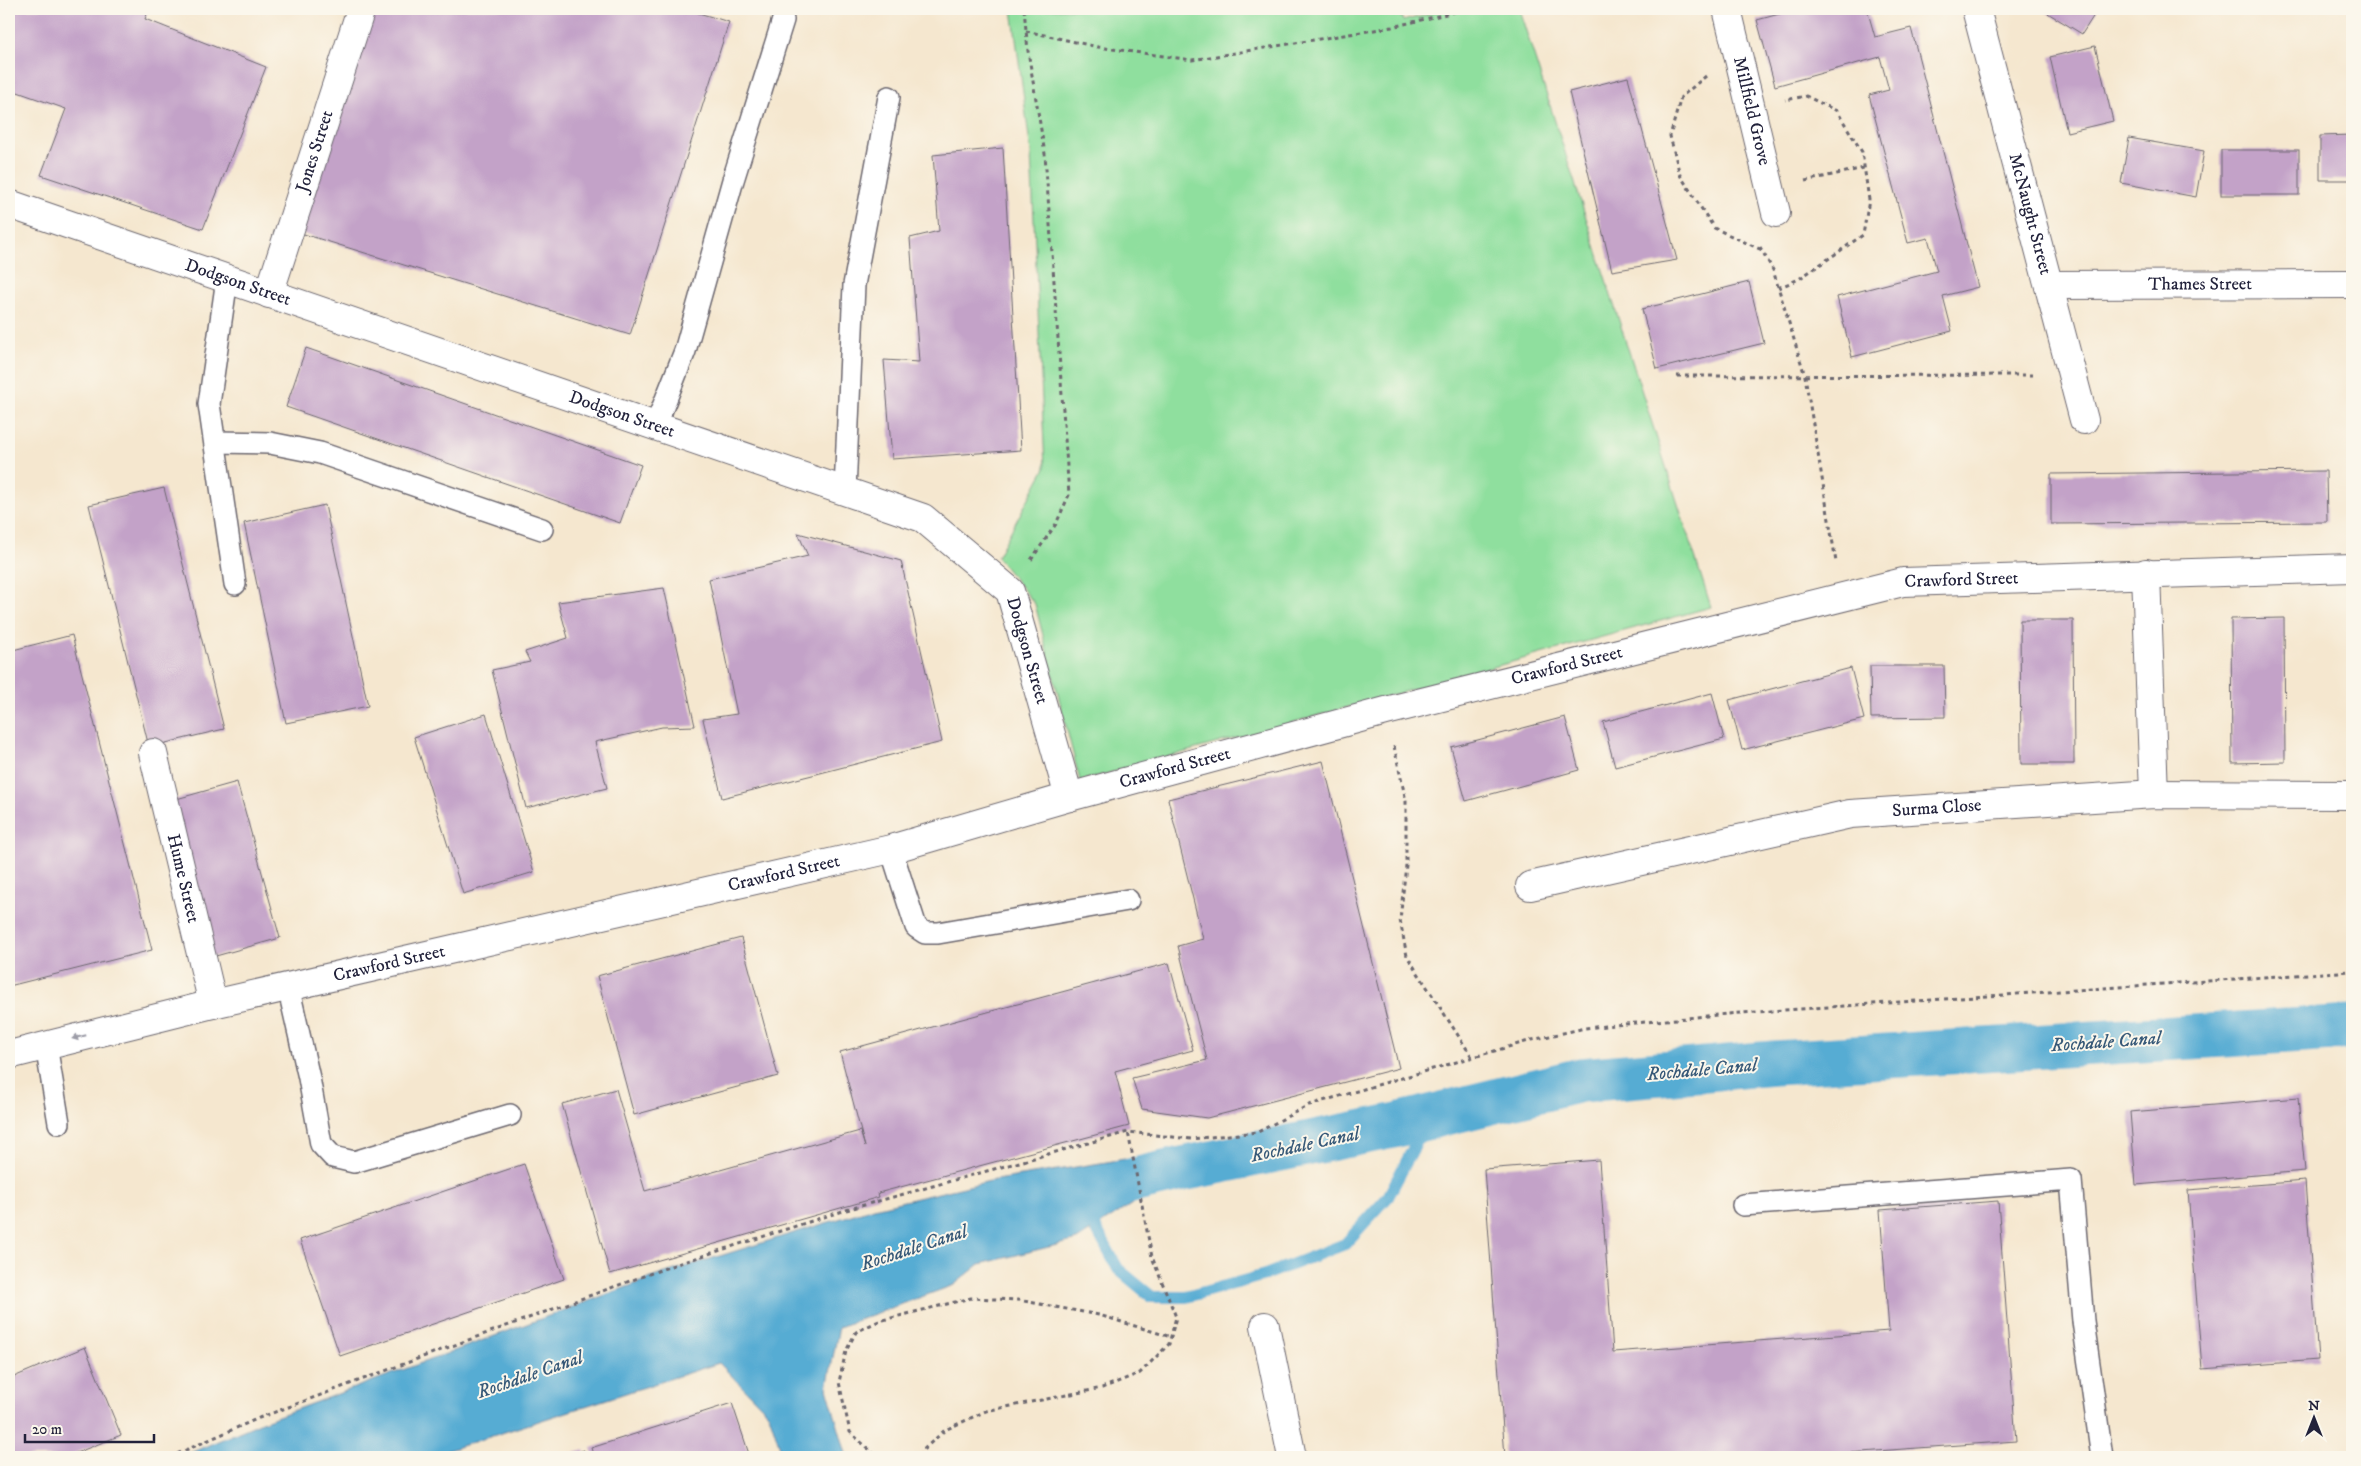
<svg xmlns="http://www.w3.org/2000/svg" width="2361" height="1466" font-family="'IM FELL DW Pica',serif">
<rect width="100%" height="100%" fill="#fbf7ec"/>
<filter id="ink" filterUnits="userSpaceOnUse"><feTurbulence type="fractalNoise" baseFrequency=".02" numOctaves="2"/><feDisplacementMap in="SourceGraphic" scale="10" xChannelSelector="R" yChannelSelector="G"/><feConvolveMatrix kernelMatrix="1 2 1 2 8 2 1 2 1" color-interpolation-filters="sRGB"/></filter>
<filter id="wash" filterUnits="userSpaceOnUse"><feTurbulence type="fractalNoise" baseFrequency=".0096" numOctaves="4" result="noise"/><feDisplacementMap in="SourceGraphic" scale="20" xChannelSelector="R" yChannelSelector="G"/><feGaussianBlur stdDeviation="1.12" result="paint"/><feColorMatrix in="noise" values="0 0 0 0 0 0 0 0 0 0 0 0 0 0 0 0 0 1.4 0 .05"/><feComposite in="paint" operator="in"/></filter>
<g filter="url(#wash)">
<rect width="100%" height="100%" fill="#f5e7cf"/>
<path fill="#8fdf9e" stroke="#58806c" d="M1012 9H1399L1403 21 1447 9H1519L1711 607 1080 781 1035 604 997 557 1045 468 1031 153Z"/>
<path fill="#57acd3" stroke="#3c6787" d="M1125 1159 1135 1202 1077 1240 980 1264 954 1285 839 1327 827 1388 847 1457H783L769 1414 719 1363 427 1457H181L262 1422 662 1274 874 1208 990 1181Z"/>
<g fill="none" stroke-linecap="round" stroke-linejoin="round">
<path stroke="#57acd3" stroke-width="12" d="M1088 1213 1118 1269 1152 1297H1186L1265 1275 1345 1244 1388 1197 1429 1118"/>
<path stroke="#57acd3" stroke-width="45" d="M1072 1197 1101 1188 1182 1169 1393 1126 1581 1080 1774 1063 2352 1027"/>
</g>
<g id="blocks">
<g fill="#c3a2c8">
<path d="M9 9H149L145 19 266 67 203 229 41 175 66 109 9 89Z"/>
<path d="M364 9H685L729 22 630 335 294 231Z"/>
<path d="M1798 9H1867L1875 37 1911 28 1978 287 1943 296 1952 331 1852 357 1837 297 1937 271 1928 238 1908 243 1869 95 1889 90 1880 57 1775 86 1757 20Z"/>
<path d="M2041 9H2098L2082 34Z"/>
<path d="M2095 46 2113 121 2067 132 2050 57Z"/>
<path d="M1628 77 1677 260 1612 271 1569 92Z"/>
<path d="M2352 135V180H2320V136Z"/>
<path d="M2129 138 2204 151 2196 197 2121 183Z"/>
<path d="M1003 148 1021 450 892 459 884 360 919 362 910 238 939 231 933 155Z"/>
<rect x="2221" y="150" width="78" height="45"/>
<path d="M1749 282 1764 343 1657 369 1642 309Z"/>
<path d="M306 348 641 465 620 523 286 407Z"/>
<path d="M2326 471 2327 522 2051 524V474Z"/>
<path d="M164 488 224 729 149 747 89 505Z"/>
<path d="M325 505 368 706 286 723 244 523Z"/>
<path d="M798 533 901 561 942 742 722 798 703 719 737 714 709 579 808 556Z"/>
<path d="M664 588 695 726 662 727 595 742 607 788 526 808 492 670 530 662 525 652 568 638 558 602Z"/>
<path d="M2284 618 2285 762 2232 763 2231 619Z"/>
<path d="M2020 620H2073L2074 764H2021Z"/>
<path d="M72 635 152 950 9 986V651Z"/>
<path d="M1870 666H1944L1945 717 1871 718Z"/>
<path d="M1851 668 1864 719 1742 750 1729 700Z"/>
<path d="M1712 693 1724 739 1615 767 1603 722Z"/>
<path d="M486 714 534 872 463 894 414 737Z"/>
<path d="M1565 717 1579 770 1466 801 1451 747Z"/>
<path d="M1323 761 1399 1068 1207 1118 1142 1109 1132 1078 1207 1060 1178 946 1203 939 1168 799Z"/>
<path d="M237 782 280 938 198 961 155 805Z"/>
<path d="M741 938 778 1076 634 1115 597 976Z"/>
<path d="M1169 963 1193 1050 1115 1071 1129 1126 878 1193 879 1197 610 1274 562 1104 616 1089 645 1191 860 1131 865 1147 840 1052Z"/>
<path d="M2298 1098 2305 1171 2136 1185 2130 1112Z"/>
<path d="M1599 1160 1613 1352 1889 1331 1880 1210 1998 1201 2016 1441 1792 1457H1505L1484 1169Z"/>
<path d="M524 1164 564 1279 340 1356 300 1240Z"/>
<path d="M2305 1181 2318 1360 2202 1369 2188 1190Z"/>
<path d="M85 1347 121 1435 66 1457H9V1379Z"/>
<path d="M732 1403 750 1457H594L591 1448Z"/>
<path d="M584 1450 586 1457H563Z"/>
</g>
</g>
</g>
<g filter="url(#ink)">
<use href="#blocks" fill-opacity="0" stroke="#6c676f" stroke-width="1"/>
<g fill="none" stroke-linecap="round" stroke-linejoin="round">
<g stroke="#6c676f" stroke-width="24">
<g id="service">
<path d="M227 279 209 404 235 584"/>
<path d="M655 427 685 351 733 180 783 20"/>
<path d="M215 442 270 443 320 453 542 529"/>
<path d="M845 491 854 285 889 97"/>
<path d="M891 849 916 927 925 933H938L1128 900"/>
<path d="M288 986 309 1078 321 1144 333 1157 354 1162 510 1115"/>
<path d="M46 1045 59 1123"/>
<path d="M1743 1205 2071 1180 2083 1321 2102 1457"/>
</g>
</g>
<g stroke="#6c676f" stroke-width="30">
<g id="minor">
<path id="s1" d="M1727 9 1776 213"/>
<path id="s2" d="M1976 9 2084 420"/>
<path id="s3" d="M9 204 923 518 1010 591 1069 797"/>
<path id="s4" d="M2049 285 2352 284"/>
<path id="s5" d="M269 294 361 9"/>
<path d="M2146 573 2154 794"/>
<path id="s6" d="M153 753 213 1004"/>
<path id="s7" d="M1530 886 1850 814 2154 794 2352 795"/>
<path id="s8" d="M9 1055 213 1004 891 849 1069 797 1386 711 1903 582 2352 568"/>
<path d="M1265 1326 1292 1457"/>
</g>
</g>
<g stroke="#6c676f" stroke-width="3" stroke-dasharray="4 4" stroke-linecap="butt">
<path d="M1024 9 1028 51 1045 154 1069 495 1056 524 1031 560"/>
<path d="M1026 31 1098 47 1192 60 1392 27 1467 9"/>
<path d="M1706 76 1681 97 1670 136 1680 175 1714 228 1762 250"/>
<path d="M1805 181 1864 168"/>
<path d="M1760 247 1773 270 1805 376 1836 562"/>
<path d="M1778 288 1799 279 1863 235 1869 200 1862 152 1837 111 1806 96 1785 100"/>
<path d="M1677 376 2034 375"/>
<path d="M1394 746 1406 801V865L1400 920 1407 956 1472 1057"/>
<path d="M170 1457 259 1418 460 1343 671 1266 846 1210 1128 1132 1191 1139 1258 1132 1309 1105 1532 1040 1585 1028 1727 1014 2352 971"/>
<path d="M883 1457 874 1454 850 1432 839 1382 846 1351 856 1332 879 1321 971 1298 1018 1300 1099 1315 1171 1337"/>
<path d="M921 1457 923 1450 945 1430 986 1411 1102 1388 1140 1373 1169 1344 1176 1317 1152 1257 1128 1132"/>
</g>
<use href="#service" stroke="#fff" stroke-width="21"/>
<use href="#minor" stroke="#fff" stroke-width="28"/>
</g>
<defs><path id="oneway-solid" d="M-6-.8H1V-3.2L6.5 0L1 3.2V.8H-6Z" transform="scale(1.25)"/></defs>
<use fill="#9c9ca7" href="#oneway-solid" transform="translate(79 1037) rotate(166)"/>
</g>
<g text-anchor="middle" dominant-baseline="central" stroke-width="4" stroke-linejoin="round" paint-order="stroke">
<g font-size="18" fill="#22223b" stroke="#fbf7ec">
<text stroke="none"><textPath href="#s1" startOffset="105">Millfield Grove</textPath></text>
<text stroke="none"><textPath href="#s5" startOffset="150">Jones Street</textPath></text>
<text stroke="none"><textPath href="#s2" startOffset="212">McNaught Street</textPath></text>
<text stroke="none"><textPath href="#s3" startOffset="242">Dodgson Street</textPath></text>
<text stroke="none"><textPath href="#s4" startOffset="151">Thames Street</textPath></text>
<text stroke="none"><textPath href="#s3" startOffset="648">Dodgson Street</textPath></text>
<text stroke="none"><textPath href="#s8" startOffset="2011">Crawford Street</textPath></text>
<text stroke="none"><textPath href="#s3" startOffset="1142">Dodgson Street</textPath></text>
<text stroke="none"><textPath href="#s8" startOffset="1606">Crawford Street</textPath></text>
<text stroke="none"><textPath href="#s8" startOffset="1201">Crawford Street</textPath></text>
<text stroke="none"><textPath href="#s7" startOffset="415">Surma Close</textPath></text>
<text stroke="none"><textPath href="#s8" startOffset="796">Crawford Street</textPath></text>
<text stroke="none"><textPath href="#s6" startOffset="129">Hume Street</textPath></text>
<text stroke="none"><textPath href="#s8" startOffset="391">Crawford Street</textPath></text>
</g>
<g font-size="19" font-style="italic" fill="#375978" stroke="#fbf7ec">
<text transform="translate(2106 1042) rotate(-4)">Rochdale Canal</text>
<text transform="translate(1702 1070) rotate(-5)">Rochdale Canal</text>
<text transform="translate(1305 1145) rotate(-12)">Rochdale Canal</text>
<text transform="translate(914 1248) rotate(-18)">Rochdale Canal</text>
<text transform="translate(530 1375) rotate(-19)">Rochdale Canal</text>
</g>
</g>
<rect width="2361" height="1466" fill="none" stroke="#fbf7ec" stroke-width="30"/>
<g transform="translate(2314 1418)" stroke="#fbf7ec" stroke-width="4" paint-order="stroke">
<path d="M0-4L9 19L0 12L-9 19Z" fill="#22223b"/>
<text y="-8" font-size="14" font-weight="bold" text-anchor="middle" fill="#22223b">N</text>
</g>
<path d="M25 1434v8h129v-8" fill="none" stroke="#22223b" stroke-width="2.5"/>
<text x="32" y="1434" font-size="15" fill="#22223b" stroke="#fbf7ec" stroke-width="4" paint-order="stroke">20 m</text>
</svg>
